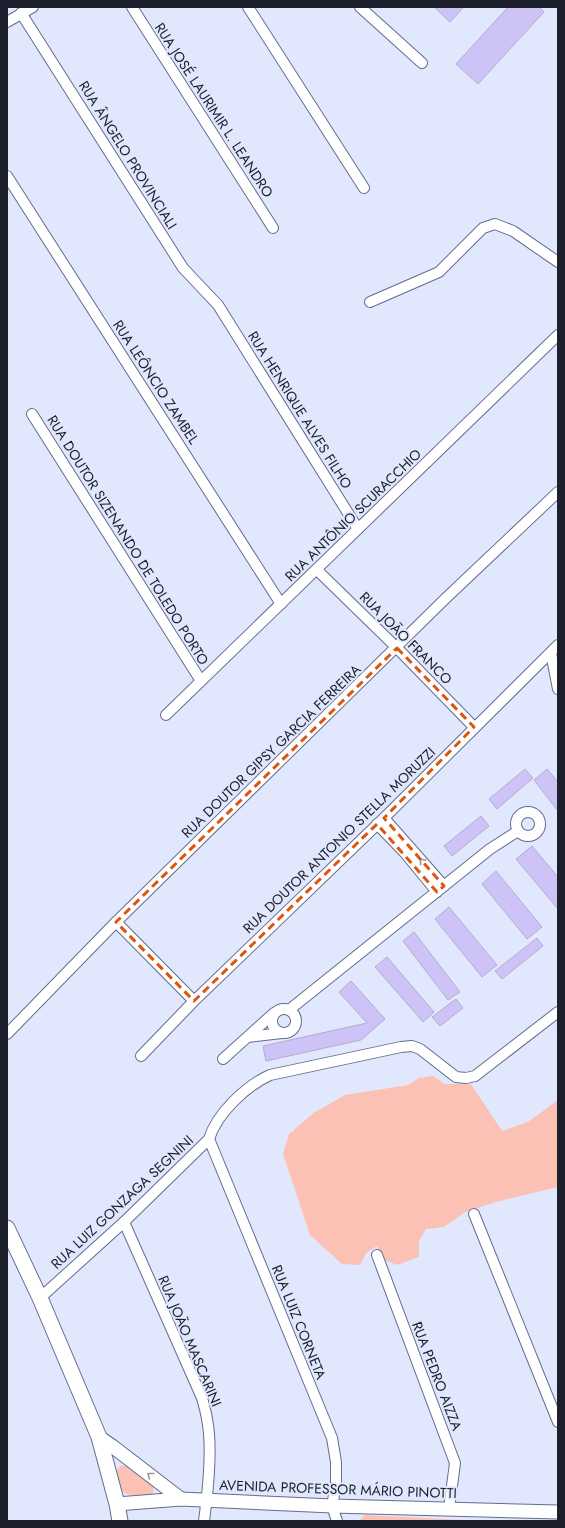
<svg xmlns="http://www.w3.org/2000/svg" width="565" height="1528" font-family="Jost,sans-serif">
<rect width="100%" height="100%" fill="#e1e8fe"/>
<g fill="#fac1b4">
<path d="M433 1076 445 1084H471L502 1131 528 1122 558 1100V1187L496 1202 465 1212 444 1227 426 1229 419 1241V1257L397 1265 385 1260 377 1246 366 1253 360 1265 342 1264 310 1235 283 1154 289 1134 315 1112 324 1107 345 1095 408 1085 419 1078Z"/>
<path d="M125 1465 153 1482 154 1486 153 1493C148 1495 142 1495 137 1495 119 1496 120 1487 116 1472L120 1466Z"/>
<path d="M365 1515 483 1521H359Z"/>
</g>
<g fill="#cdc3f6" stroke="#b3acd1">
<path d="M434 7H464L450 22Z"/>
<path d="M508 7H539L544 12 478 84 456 64Z"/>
<path d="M525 769 533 778 497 809 489 799Z"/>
<path d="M547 769 558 782V811L534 780Z"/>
<path d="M481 816 489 826 452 856 444 846Z"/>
<path d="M532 846 558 877V909L516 859Z"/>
<path d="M496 871 542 927 527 939 482 884Z"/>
<path d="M449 907 497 965 482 977 435 919Z"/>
<path d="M414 932 460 992 448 1000 403 941Z"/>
<path d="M537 938 543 946 502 979 495 971Z"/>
<path d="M387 957 434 1012 423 1022 375 967Z"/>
<path d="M351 981 385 1019 361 1040 266 1061 263 1046 367 1023 339 992Z"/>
<path d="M456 999 463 1008 440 1026 432 1017Z"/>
</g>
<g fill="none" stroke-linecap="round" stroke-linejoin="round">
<g stroke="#646c8d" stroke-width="12">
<g id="minor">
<path d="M132 7 273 228"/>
<path d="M248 7 364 188"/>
<path d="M360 7 422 63"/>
<path d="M21 13 183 268 218 305 358 529"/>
<path d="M7 22 33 7"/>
<path d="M7 176 281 604"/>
<path d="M370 302 439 272 483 228 495 224 513 231 558 262"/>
<path d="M32 414 201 681"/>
<path d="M317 570 397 648 474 727"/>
<path d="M551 653 558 689"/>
<path d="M166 715 558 335"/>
<circle cx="528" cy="824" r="12"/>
<path d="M384 818 444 886"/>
<path d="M377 824 405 853 437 892"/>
<path d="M116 922 194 1001"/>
<circle cx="284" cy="1021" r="12"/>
<path d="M289 1010 490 849 518 831"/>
<path d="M7 1034 116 922 446 598 558 492"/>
<path d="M248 1037 282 1033"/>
<path d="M141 1056 194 1001 384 818 558 645"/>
<path d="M223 1059 274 1013"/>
<path d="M209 1139 332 1438 336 1462V1484L332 1506 337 1521"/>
<path d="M474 1214 558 1422"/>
<path d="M124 1222 202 1398C204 1405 206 1412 207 1419 213 1448 208 1491 204 1521"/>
<path d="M377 1255 455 1463 449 1509"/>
<path d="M40 1298 124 1222 209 1139C217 1113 246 1086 270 1075L401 1047 412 1046 420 1049 456 1077 466 1078 475 1076 558 1012"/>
</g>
</g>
<g stroke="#646c8d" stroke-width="15">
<g id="tertiary">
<path d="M99 1437 112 1446 181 1499"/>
<path d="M117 1504 181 1499 332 1506 558 1512"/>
</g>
</g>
<g stroke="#646c8d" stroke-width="17">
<path id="secondary" d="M7 1228 40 1298 99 1437 117 1504 120 1521"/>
</g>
<use href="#minor" stroke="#fff" stroke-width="10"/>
<use href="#tertiary" stroke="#fff" stroke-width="13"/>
<use href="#secondary" stroke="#fff" stroke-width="15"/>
</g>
<defs><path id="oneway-chevron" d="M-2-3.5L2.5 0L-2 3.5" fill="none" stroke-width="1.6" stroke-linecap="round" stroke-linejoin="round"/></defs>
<g stroke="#999aa0">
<use href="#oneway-chevron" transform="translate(422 861) rotate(-131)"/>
<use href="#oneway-chevron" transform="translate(150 1475) rotate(-142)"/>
</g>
<path fill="none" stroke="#de560e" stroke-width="3" stroke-dasharray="8 5" stroke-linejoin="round" d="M397 648 474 727 384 818 444 886 437 892 377 824 194 1001 116 922Z"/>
<g text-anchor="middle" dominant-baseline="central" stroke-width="4" stroke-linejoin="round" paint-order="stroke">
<g font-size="14" fill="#1c1f2c" stroke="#e1e8fe">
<text transform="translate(214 110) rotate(57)">RUA JOSÉ LAURIMIR L. LEANDRO</text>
<text transform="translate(128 155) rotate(58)">RUA ÂNGELO PROVINCIALI</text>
<text transform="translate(156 382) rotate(57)">RUA LEÔNCIO ZAMBEL</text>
<text transform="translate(300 410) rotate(58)">RUA HENRIQUE ALVES FILHO</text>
<text transform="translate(353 515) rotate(-44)">RUA ANTÔNIO SCURACCHIO</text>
<text transform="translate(128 540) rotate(58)">RUA DOUTOR SIZENANDO DE TOLEDO PORTO</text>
<text transform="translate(406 638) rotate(45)">RUA JOÃO FRANCO</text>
<text transform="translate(271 751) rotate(-44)">RUA DOUTOR GIPSY GARCIA FERREIRA</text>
<text transform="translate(339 840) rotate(-44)">RUA DOUTOR ANTONIO STELLA MORUZZI</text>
<text transform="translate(122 1202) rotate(-43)">RUA LUIZ GONZAGA SEGNINI</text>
<text transform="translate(299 1322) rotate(68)">RUA LUIZ CORNETA</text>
<text transform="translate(190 1341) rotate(67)">RUA JOÃO MASCARINI</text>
<text transform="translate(437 1376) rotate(69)">RUA PEDRO AIZZA</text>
<text transform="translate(338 1489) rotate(2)">AVENIDA PROFESSOR MÁRIO PINOTTI</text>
</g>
</g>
<rect width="565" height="1528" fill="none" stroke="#1c1f2c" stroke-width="16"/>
</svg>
